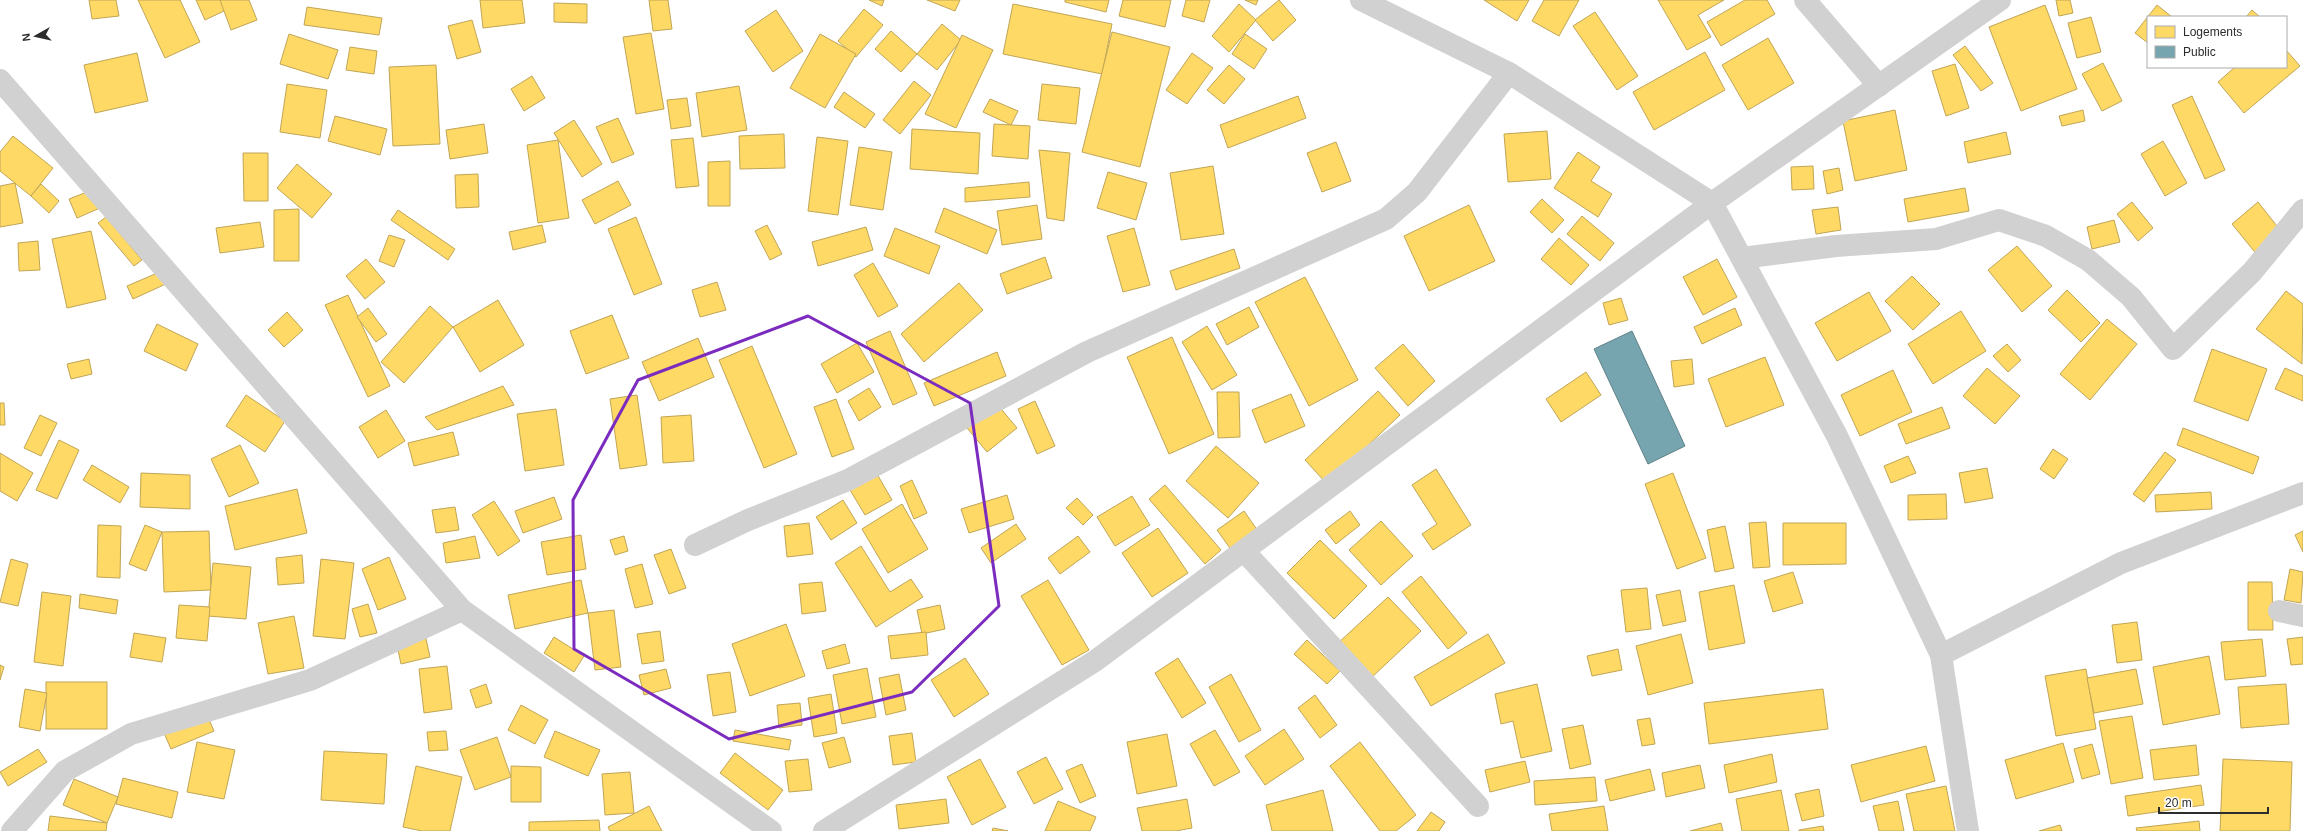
<svg xmlns="http://www.w3.org/2000/svg" width="2303" height="831" font-family="Arial,sans-serif">
<rect width="100%" height="100%" fill="#fff"/>
<g fill="#ffd966" stroke="#c0a555">
<path d="M89 0H116L119 16 92 19Z"/>
<path d="M138 0H180L200 42 165 58Z"/>
<path d="M196 0H221L226 10 205 20Z"/>
<path d="M220 0H249L257 20 231 30Z"/>
<path d="M480 0H522L525 23 483 28Z"/>
<path d="M649 0H668L672 29 653 31Z"/>
<path d="M869 0H884L882 6Z"/>
<path d="M927 0H960L955 11Z"/>
<path d="M1065 0H1109L1106 12 1065 2Z"/>
<path d="M1123 0H1171L1165 27 1119 16Z"/>
<path d="M1186 0H1210L1204 22 1182 16Z"/>
<path d="M1245 0H1258L1256 5Z"/>
<path d="M1279 0 1296 20 1273 41 1255 20Z"/>
<path d="M1484 0H1529L1517 21Z"/>
<path d="M1544 0H1579L1559 36 1532 21Z"/>
<path d="M1658 0H1724L1698 15 1711 37 1687 50Z"/>
<path d="M1745 0H1767L1775 14 1721 46 1707 22Z"/>
<path d="M2056 0H2070L2073 13 2059 16Z"/>
<path d="M554 3 587 4V23L554 22Z"/>
<path d="M1013 4 1112 24 1102 74 1003 54Z"/>
<path d="M1239 4 1256 20 1229 52 1212 36Z"/>
<path d="M2045 5 2077 89 2021 111 1989 27Z"/>
<path d="M2157 5 2172 17H2148V43L2135 33Z"/>
<path d="M307 7 382 18 379 35 304 25Z"/>
<path d="M864 9 883 25 856 57 838 41Z"/>
<path d="M776 10 803 51 773 72 745 31Z"/>
<path d="M2252 10 2260 17H2246Z"/>
<path d="M1595 12 1638 76 1617 90 1573 26Z"/>
<path d="M2091 17 2101 52 2077 58 2068 23Z"/>
<path d="M472 20 481 52 457 59 448 26Z"/>
<path d="M942 24 961 40 937 70 917 54Z"/>
<path d="M891 31 917 54 901 72 875 49Z"/>
<path d="M1112 32 1170 47 1140 167 1082 152Z"/>
<path d="M651 33 664 109 636 114 623 37Z"/>
<path d="M289 34 338 50 328 79 280 64Z"/>
<path d="M820 34 856 54 825 108 790 88Z"/>
<path d="M1245 34 1267 49 1254 69 1232 54Z"/>
<path d="M962 35 993 50 956 128 925 114Z"/>
<path d="M1768 38 1794 83 1748 110 1722 65Z"/>
<path d="M1965 46 1993 83 1981 91 1953 55Z"/>
<path d="M350 47 377 51 374 74 346 70Z"/>
<path d="M2286 50 2300 66 2244 113 2218 82 2235 67H2286Z"/>
<path d="M1705 52 1725 90 1654 130 1633 92Z"/>
<path d="M137 53 148 101 95 113 84 65Z"/>
<path d="M1192 53 1213 68 1187 104 1166 90Z"/>
<path d="M2103 63 2122 101 2102 111 2082 74Z"/>
<path d="M1955 64 1969 108 1946 116 1932 71Z"/>
<path d="M436 65 440 144 393 146 389 67Z"/>
<path d="M1229 65 1245 79 1224 104 1207 90Z"/>
<path d="M532 76 545 98 524 111 511 89Z"/>
<path d="M914 81 931 95 900 134 883 120Z"/>
<path d="M287 84 327 90 320 138 280 132Z"/>
<path d="M1042 84 1080 88 1076 124 1038 120Z"/>
<path d="M739 86 747 130 702 137 696 93Z"/>
<path d="M844 92 875 114 865 128 834 107Z"/>
<path d="M1298 96 1306 118 1228 148 1220 125Z"/>
<path d="M2192 96 2225 170 2205 179 2172 105Z"/>
<path d="M687 98 691 126 671 129 667 100Z"/>
<path d="M990 99 1018 111 1011 125 983 112Z"/>
<path d="M1895 110 1907 170 1855 181 1843 121Z"/>
<path d="M2083 110 2085 121 2062 126 2059 116Z"/>
<path d="M335 116 387 129 380 155 328 141Z"/>
<path d="M618 118 634 154 612 163 596 127Z"/>
<path d="M574 120 602 164 582 177 554 133Z"/>
<path d="M484 124 488 153 450 159 446 130Z"/>
<path d="M994 124 1030 126 1028 159 992 156Z"/>
<path d="M912 129 980 133 978 174 910 169Z"/>
<path d="M1547 131 1551 179 1508 182 1504 134Z"/>
<path d="M2006 132 2011 154 1968 163 1964 142Z"/>
<path d="M784 134 785 168 740 169 739 136Z"/>
<path d="M13 136 53 168 31 196 0 171V152Z"/>
<path d="M817 137 848 141 838 215 808 211Z"/>
<path d="M693 138 699 186 676 188 671 140Z"/>
<path d="M558 140 569 218 538 223 527 145Z"/>
<path d="M2163 141 2187 183 2165 196 2141 154Z"/>
<path d="M1336 142 1351 181 1322 192 1307 153Z"/>
<path d="M859 147 892 152 883 210 850 205Z"/>
<path d="M1039 150 1070 153 1064 221 1047 218Z"/>
<path d="M1578 152 1600 167 1591 181 1612 194 1598 217 1554 188Z"/>
<path d="M243 153H268V201H244Z"/>
<path d="M730 161V206H708V162Z"/>
<path d="M297 164 332 194 312 218 277 188Z"/>
<path d="M1213 166 1224 234 1181 240 1170 173Z"/>
<path d="M1813 166 1814 189 1792 190 1791 167Z"/>
<path d="M1839 168 1843 190 1827 194 1823 171Z"/>
<path d="M1108 172 1147 183 1136 220 1097 208Z"/>
<path d="M478 174 479 207 456 208 455 175Z"/>
<path d="M618 181 631 205 595 224 582 200Z"/>
<path d="M1029 182 1030 197 965 202V188Z"/>
<path d="M15 183 23 223 0 227V186Z"/>
<path d="M41 184 59 201 49 213 31 196Z"/>
<path d="M1965 188 1969 211 1908 222 1904 199Z"/>
<path d="M92 190 100 208 77 218 69 199Z"/>
<path d="M1542 199 1564 220 1552 233 1530 212Z"/>
<path d="M2132 202 2153 228 2138 241 2117 214Z"/>
<path d="M2258 202 2284 235 2258 256 2232 224Z"/>
<path d="M1037 205 1042 239 1002 245 997 211Z"/>
<path d="M1469 205 1495 261 1429 291 1404 236Z"/>
<path d="M1838 207 1841 230 1816 234 1812 210Z"/>
<path d="M944 208 997 230 987 254 935 232Z"/>
<path d="M299 209V261H274V210Z"/>
<path d="M398 210 455 249 448 260 391 220Z"/>
<path d="M1582 216 1614 243 1600 261 1567 234Z"/>
<path d="M106 217 142 260 134 266 98 223Z"/>
<path d="M636 217 662 284 634 295 608 229Z"/>
<path d="M2114 220 2120 242 2092 249 2087 227Z"/>
<path d="M260 222 264 247 220 253 216 228Z"/>
<path d="M542 225 546 242 513 250 509 232Z"/>
<path d="M767 225 782 254 770 260 755 231Z"/>
<path d="M866 227 873 250 818 266 812 242Z"/>
<path d="M895 228 940 246 929 274 884 256Z"/>
<path d="M1134 228 1150 285 1123 292 1107 236Z"/>
<path d="M91 231 106 299 67 308 52 239Z"/>
<path d="M389 235 405 240 394 267 379 261Z"/>
<path d="M1559 238 1589 265 1571 285 1541 259Z"/>
<path d="M38 241 40 270 19 271 18 243Z"/>
<path d="M2017 246 2052 286 2022 312 1988 270Z"/>
<path d="M1234 249 1240 268 1176 290 1170 271Z"/>
<path d="M1045 257 1052 278 1007 294 1000 274Z"/>
<path d="M366 259 385 282 365 299 346 276Z"/>
<path d="M1717 259 1737 297 1703 315 1683 277Z"/>
<path d="M873 263 898 306 878 317 854 275Z"/>
<path d="M162 271 168 283 133 299 127 286Z"/>
<path d="M1912 276 1940 304 1913 330 1885 301Z"/>
<path d="M1305 277 1358 380 1309 406 1255 302Z"/>
<path d="M717 282 726 310 700 317 692 290Z"/>
<path d="M959 283 983 310 924 362 901 334Z"/>
<path d="M2067 290 2100 323 2081 342 2048 310Z"/>
<path d="M2286 291 2303 304 2302 364 2256 329Z"/>
<path d="M1869 292 1891 331 1837 361 1815 323Z"/>
<path d="M348 295 390 386 368 397 325 305Z"/>
<path d="M1621 298 1628 320 1609 325 1603 303Z"/>
<path d="M498 300 524 345 480 372 453 327Z"/>
<path d="M430 306 453 327 404 383 381 362Z"/>
<path d="M1249 307 1259 327 1227 345 1216 324Z"/>
<path d="M368 308 387 334 376 342 357 317Z"/>
<path d="M1735 308 1742 325 1702 344 1694 327Z"/>
<path d="M1961 311 1986 351 1933 384 1908 344Z"/>
<path d="M287 312 303 330 284 347 268 330Z"/>
<path d="M612 315 629 358 586 374 570 331Z"/>
<path d="M2107 319 2137 344 2090 400 2060 374Z"/>
<path d="M157 324 198 344 186 371 144 351Z"/>
<path d="M1207 326 1237 375 1212 390 1182 342Z"/>
<path d="M890 331 917 394 893 405 866 342Z"/>
<path d="M1172 337 1214 434 1169 454 1127 357Z"/>
<path d="M698 338 714 377 659 401 642 362Z"/>
<path d="M857 343 874 372 837 393 821 364Z"/>
<path d="M1403 344 1435 381 1408 406 1375 368Z"/>
<path d="M2007 344 2021 360 2008 372 1993 356Z"/>
<path d="M752 346 797 454 764 468 719 360Z"/>
<path d="M2212 349 2267 369 2248 421 2194 401Z"/>
<path d="M997 352 1006 376 934 406 924 383Z"/>
<path d="M1765 357 1784 405 1726 427 1708 379Z"/>
<path d="M89 359 92 374 71 379 67 364Z"/>
<path d="M1692 359 1694 384 1674 387 1671 361Z"/>
<path d="M1987 368 2020 396 1995 424 1963 396Z"/>
<path d="M2285 368 2303 376V401L2275 389Z"/>
<path d="M1893 370 1912 412 1860 436 1841 395Z"/>
<path d="M1586 372 1601 395 1561 422 1546 399Z"/>
<path d="M503 386 514 405 437 430 425 417Z"/>
<path d="M869 388 881 407 859 421 848 401Z"/>
<path d="M1378 391 1400 415 1327 484 1305 460Z"/>
<path d="M1217 392H1239L1240 437 1218 438Z"/>
<path d="M1291 394 1305 426 1265 443 1252 410Z"/>
<path d="M246 395 285 421 265 452 226 426Z"/>
<path d="M637 395 647 465 620 469 610 399Z"/>
<path d="M836 399 854 449 832 457 814 407Z"/>
<path d="M1035 401 1055 446 1037 454 1018 409Z"/>
<path d="M0 403H4L5 425H0Z"/>
<path d="M997 404 1017 428 987 452 967 428Z"/>
<path d="M1942 407 1950 428 1906 444 1898 424Z"/>
<path d="M556 409 564 465 525 471 517 414Z"/>
<path d="M386 410 405 441 378 458 359 427Z"/>
<path d="M40 415 57 423 41 456 24 448Z"/>
<path d="M691 415 694 461 663 463 661 417Z"/>
<path d="M2183 428 2259 457 2253 474 2177 445Z"/>
<path d="M453 432 459 455 414 466 408 443Z"/>
<path d="M59 440 79 450 57 499 36 490Z"/>
<path d="M240 445 259 483 229 497 211 459Z"/>
<path d="M1216 446 1259 483 1228 518 1186 481Z"/>
<path d="M2053 449 2068 459 2054 479 2040 469Z"/>
<path d="M2165 452 2176 460 2144 502 2133 494Z"/>
<path d="M0 453 33 473 17 501 0 491Z"/>
<path d="M1908 456 1916 473 1891 483 1884 466Z"/>
<path d="M92 465 129 487 120 503 83 480Z"/>
<path d="M1987 468 1993 498 1965 503 1959 473Z"/>
<path d="M1436 469 1471 525 1433 550 1422 534 1437 524 1412 485Z"/>
<path d="M141 473 190 475V509L140 507Z"/>
<path d="M1673 473 1706 558 1677 569 1645 484Z"/>
<path d="M877 474 892 500 865 515 850 490Z"/>
<path d="M912 480 927 513 914 519 900 486Z"/>
<path d="M1165 485 1221 550 1205 564 1149 499Z"/>
<path d="M297 489 307 533 235 550 225 506Z"/>
<path d="M2211 492 2212 509 2156 512 2155 495Z"/>
<path d="M1946 494 1947 519 1908 520V495Z"/>
<path d="M1007 495 1014 519 969 533 961 509Z"/>
<path d="M1132 496 1150 525 1115 546 1097 517Z"/>
<path d="M554 497 562 519 523 533 515 511Z"/>
<path d="M1077 498 1093 515 1083 525 1066 508Z"/>
<path d="M843 500 857 523 831 540 816 517Z"/>
<path d="M494 501 520 541 498 556 472 515Z"/>
<path d="M902 504 928 549 888 573 862 529Z"/>
<path d="M455 507 459 530 436 533 432 510Z"/>
<path d="M1244 511 1258 531 1232 551 1217 530Z"/>
<path d="M1350 511 1360 525 1336 544 1325 530Z"/>
<path d="M1381 521 1413 556 1381 585 1349 550Z"/>
<path d="M1766 522 1770 567 1753 568 1749 523Z"/>
<path d="M809 523 813 554 787 557 784 526Z"/>
<path d="M1783 523H1846V564L1783 565Z"/>
<path d="M1016 524 1026 539 991 563 981 548Z"/>
<path d="M98 525 121 526 120 578 97 577Z"/>
<path d="M145 525 162 532 146 571 129 564Z"/>
<path d="M1725 526 1734 568 1715 572 1707 530Z"/>
<path d="M1158 528 1188 573 1152 597 1122 553Z"/>
<path d="M209 531 211 590 164 592 162 532Z"/>
<path d="M2303 531V552L2295 535Z"/>
<path d="M581 535 586 569 547 575 541 542Z"/>
<path d="M475 536 480 558 446 563 443 543Z"/>
<path d="M624 536 628 551 615 555 610 540Z"/>
<path d="M1078 536 1090 552 1060 574 1048 558Z"/>
<path d="M1320 540 1367 586 1334 619 1287 573Z"/>
<path d="M861 546 890 592 911 579 923 597 876 627 835 563Z"/>
<path d="M671 549 686 588 669 594 654 555Z"/>
<path d="M302 555 304 583 278 585 276 558Z"/>
<path d="M389 557 406 599 378 610 362 569Z"/>
<path d="M11 559 28 564 18 606 0 602Z"/>
<path d="M321 559 354 563 345 639 313 636Z"/>
<path d="M213 563 251 567 246 619 208 616Z"/>
<path d="M642 564 653 604 635 608 625 569Z"/>
<path d="M2290 569 2303 572 2301 603 2284 600Z"/>
<path d="M1793 572 1803 603 1773 612 1764 581Z"/>
<path d="M1421 576 1467 633 1448 649 1402 592Z"/>
<path d="M581 580 588 613 515 629 508 595Z"/>
<path d="M1048 580 1089 650 1062 665 1021 596Z"/>
<path d="M822 582 826 611 802 614 799 584Z"/>
<path d="M2248 582H2272L2273 630H2248Z"/>
<path d="M1734 585 1745 643 1709 650 1699 592Z"/>
<path d="M1647 588 1651 629 1626 632 1621 590Z"/>
<path d="M1680 590 1686 621 1663 626 1656 595Z"/>
<path d="M42 592 71 596 63 666 34 662Z"/>
<path d="M80 594 118 600 116 614 79 608Z"/>
<path d="M1388 597 1421 631 1370 679 1337 644Z"/>
<path d="M368 604 377 633 360 637 352 609Z"/>
<path d="M179 605 210 607 207 641 176 638Z"/>
<path d="M940 605 945 629 922 634 917 610Z"/>
<path d="M614 610 621 667 595 670 588 613Z"/>
<path d="M294 616 304 668 268 674 258 623Z"/>
<path d="M2137 622 2142 660 2117 663 2112 625Z"/>
<path d="M786 624 805 676 750 696 732 644Z"/>
<path d="M660 631 664 661 642 664 637 634Z"/>
<path d="M926 632 928 655 891 659 888 636Z"/>
<path d="M134 633 166 638 162 662 130 657Z"/>
<path d="M425 634 430 657 401 664 396 641Z"/>
<path d="M1488 634 1505 663 1431 706 1414 677Z"/>
<path d="M1681 634 1693 683 1648 695 1636 646Z"/>
<path d="M554 637 584 656 574 672 544 653Z"/>
<path d="M2303 637V664L2291 665 2287 639Z"/>
<path d="M2262 639 2266 676 2225 680 2221 642Z"/>
<path d="M1307 640 1340 671 1327 684 1294 654Z"/>
<path d="M845 644 850 663 827 669 822 651Z"/>
<path d="M1618 649 1622 670 1592 676 1587 656Z"/>
<path d="M2209 656 2220 714 2163 725 2153 667Z"/>
<path d="M965 658 989 694 954 717 931 680Z"/>
<path d="M1178 658 1206 703 1182 718 1155 673Z"/>
<path d="M0 665 4 667 0 680Z"/>
<path d="M447 666 452 709 424 713 419 669Z"/>
<path d="M867 668 876 717 842 724 833 675Z"/>
<path d="M666 669 671 688 644 695 639 675Z"/>
<path d="M2086 669 2096 729 2056 736 2045 676Z"/>
<path d="M2136 669 2143 704 2094 713 2087 678Z"/>
<path d="M730 672 736 712 713 716 707 675Z"/>
<path d="M899 674 906 710 886 715 879 678Z"/>
<path d="M1231 674 1261 730 1239 742 1209 687Z"/>
<rect x="46" y="682" width="61" height="47"/>
<path d="M486 684 492 703 476 708 470 690Z"/>
<path d="M1537 684 1552 751 1521 758 1513 721 1501 724 1495 694Z"/>
<path d="M2286 684 2289 724 2241 728 2238 687Z"/>
<path d="M25 689 47 693 40 731 19 727Z"/>
<path d="M1823 689 1828 729 1709 744 1704 703Z"/>
<path d="M831 694 837 733 814 737 808 698Z"/>
<path d="M1315 695 1337 725 1320 738 1298 708Z"/>
<path d="M800 703 802 725 779 728 777 705Z"/>
<path d="M521 705 548 720 535 744 508 730Z"/>
<path d="M207 715 214 731 171 749 164 733Z"/>
<path d="M2132 716 2143 778 2111 784 2099 721Z"/>
<path d="M1650 718 1655 744 1642 746 1637 720Z"/>
<path d="M1583 725 1591 764 1570 769 1562 729Z"/>
<path d="M1284 729 1304 759 1265 785 1245 756Z"/>
<path d="M735 730 791 740 789 750 733 741Z"/>
<path d="M1215 730 1240 772 1214 786 1190 744Z"/>
<path d="M446 731 448 750 429 751 427 732Z"/>
<path d="M555 731 600 750 588 776 544 757Z"/>
<path d="M912 733 916 762 893 765 889 736Z"/>
<path d="M1167 734 1177 786 1137 794 1127 742Z"/>
<path d="M497 737 511 777 475 790 460 750Z"/>
<path d="M844 737 851 762 829 768 822 743Z"/>
<path d="M197 742 235 750 224 799 187 792Z"/>
<path d="M1360 742 1416 815 1396 831H1380L1330 766Z"/>
<path d="M2063 743 2074 782 2016 799 2005 760Z"/>
<path d="M2092 744 2100 774 2082 779 2074 749Z"/>
<path d="M2196 745 2199 775 2154 780 2150 750Z"/>
<path d="M1926 746 1935 781 1861 802 1851 765Z"/>
<path d="M38 749 47 762 8 786 0 772Z"/>
<path d="M324 751 387 754 384 804 321 800Z"/>
<path d="M735 753 783 790 768 810 720 773Z"/>
<path d="M1772 754 1777 782 1729 793 1724 765Z"/>
<path d="M1046 757 1063 789 1034 804 1017 772Z"/>
<path d="M808 759 812 790 789 792 785 761Z"/>
<path d="M980 759 1006 807 972 825 947 777Z"/>
<path d="M2223 759 2292 762 2290 831H2220Z"/>
<path d="M1525 761 1530 782 1490 792 1485 770Z"/>
<path d="M1082 764 1096 796 1080 803 1066 771Z"/>
<path d="M1700 765 1705 788 1666 797 1662 773Z"/>
<path d="M416 766 462 777 450 831H422L403 827Z"/>
<path d="M511 766 541 767V802H511Z"/>
<path d="M1650 769 1655 790 1610 801 1605 780Z"/>
<path d="M630 772 634 813 605 815 602 774Z"/>
<path d="M1595 777 1597 801 1535 805 1534 781Z"/>
<path d="M123 778 178 792 172 818 116 804Z"/>
<path d="M74 779 118 797 107 823 63 805Z"/>
<path d="M2201 785 2204 805 2128 816 2125 796Z"/>
<path d="M1946 786 1955 831H1914L1906 794Z"/>
<path d="M1819 789 1824 816 1802 821 1795 794Z"/>
<path d="M1323 790 1333 831H1272L1266 805Z"/>
<path d="M1781 790 1789 831H1742L1736 799Z"/>
<path d="M946 799 949 823 899 829 896 805Z"/>
<path d="M1187 799 1192 828 1176 831H1142L1137 808Z"/>
<path d="M1058 801 1096 817 1090 831H1045Z"/>
<path d="M1898 801 1904 831H1879L1873 806Z"/>
<path d="M649 806 662 831H610L608 827Z"/>
<path d="M1604 806 1608 831H1552L1549 814Z"/>
<path d="M1431 812 1445 822 1439 831H1417Z"/>
<path d="M50 816 107 823 106 831H48Z"/>
<path d="M599 820 600 831H529V822Z"/>
<path d="M2199 821 2200 831H2137L2136 828Z"/>
<path d="M1721 823 1723 831H1690Z"/>
<path d="M2060 825 2062 831H2039Z"/>
<path d="M1823 826 1824 831H1799V830Z"/>
<path d="M993 828 1008 831H992Z"/>
</g>
<path fill="#76a5af" stroke="#608188" d="M1632 331 1685 446 1648 464 1594 349Z"/>
<g fill="none" stroke-linecap="round" stroke-linejoin="round">
<g stroke="#d1d1d1" stroke-width="22">
<path d="M1361 0 1509 73 1712 203 1837 436 1941 655 1968 831"/>
<path d="M1805 0 1879 86"/>
<path d="M0 80 462 610 771 831"/>
<path d="M1742 258 1836 246 1936 239 1999 220 2046 236 2088 260 2131 297 2173 349 2252 272 2303 210"/>
<path d="M695 545 748 520 848 480 1087 352 1386 219 1417 192 1509 73"/>
<path d="M1244 551 1478 806"/>
<path d="M2279 611 2303 616"/>
<path d="M1941 655 2121 563 2303 493"/>
<path d="M12 831 65 771 131 734 310 680 462 610"/>
<path d="M824 831 1095 661 1712 203 2000 0"/>
</g>
</g>
<path fill="none" stroke="#7b2cbf" stroke-width="3" stroke-linejoin="round" d="M808 316 970 403 999 606 912 692 729 739 574 649 573 500 638 380Z"/>
<rect x="2147" y="16" width="140" height="52" fill="#ffffff" stroke="#ababab"/>
<rect x="2155" y="26" width="20" height="12" fill="#ffd966" stroke="#ababab"/>
<text x="2183" y="36" font-size="12" fill="#2c2c2c">Logements</text>
<rect x="2155" y="46" width="20" height="12" fill="#76a5af" stroke="#ababab"/>
<text x="2183" y="56" font-size="12" fill="#2c2c2c">Public</text>
<g transform="translate(36 36) rotate(262)" stroke="#ffffff" stroke-width="3" paint-order="stroke">
<path d="M0-3L7 15L0 10L-7 15Z" fill="#2c2c2c"/>
<text y="-6" font-size="11" font-weight="bold" text-anchor="middle" fill="#2c2c2c">N</text>
</g>
<path d="M2159 807v6h109v-6" fill="none" stroke="#2c2c2c" stroke-width="2"/>
<text x="2165" y="807" font-size="12" fill="#2c2c2c" stroke="#ffffff" stroke-width="3" paint-order="stroke">20 m</text>
</svg>
